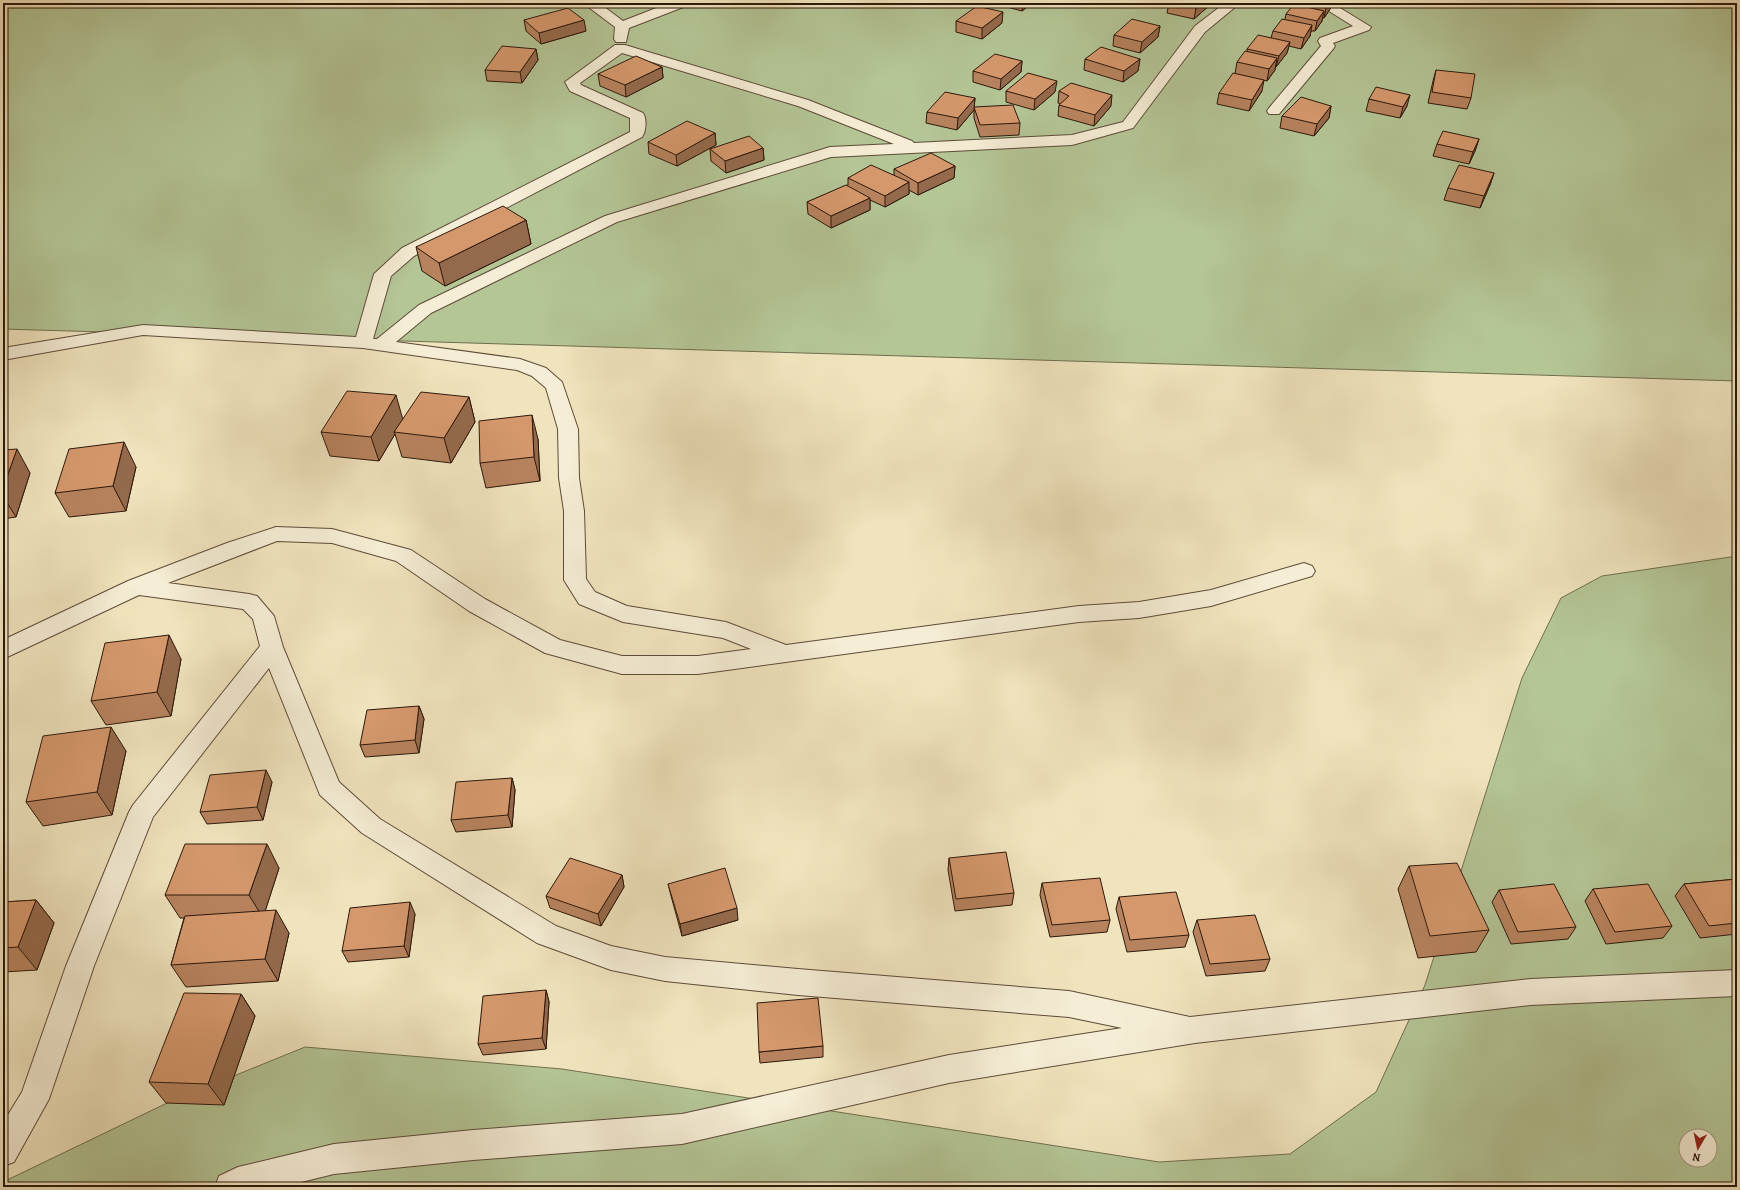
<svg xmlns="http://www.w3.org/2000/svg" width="1740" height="1190" font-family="Alegreya,serif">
<rect width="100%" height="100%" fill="#f0e4be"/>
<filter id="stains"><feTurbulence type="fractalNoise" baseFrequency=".005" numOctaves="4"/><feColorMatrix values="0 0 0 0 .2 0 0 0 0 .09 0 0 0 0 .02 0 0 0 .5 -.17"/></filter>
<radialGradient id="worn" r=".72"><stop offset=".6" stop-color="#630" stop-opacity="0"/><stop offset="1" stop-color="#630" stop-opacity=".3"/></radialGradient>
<g fill="#b4c596" stroke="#706e50" fill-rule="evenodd">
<path d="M3 3H1737V381L3 329Z"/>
<path d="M1737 556V1187H3V1182L165 1104 305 1047 562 1069 1159 1162 1290 1154 1376 1092 1425 985 1522 678 1561 598 1602 576ZM1686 1136H1710V1160H1686Z"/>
</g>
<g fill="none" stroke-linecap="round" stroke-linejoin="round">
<g stroke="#5e4b38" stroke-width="2">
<g id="minor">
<path d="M583 3H599L623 21 669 3H688L686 6 629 28 626 42H616L614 39 615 27Z"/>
<path d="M1225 3H1240L1205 32 1133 128 1072 145 831 157 617 222 431 313 396 342 520 359 546 368 562 382 578 429 579 478 584 511 586 579 595 592 627 606 726 622 786 645 1079 606 1139 602 1211 590 1304 563 1312 566 1315 571 1312 576 1211 606 1139 618 1079 622 698 674H622L545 653 469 611 396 561 332 543 277 541 168 583 249 594 257 596 274 616 283 647 339 782 380 819 556 926 611 946 665 957 798 969 1069 991 1190 1017 1531 979 1737 970V996L1531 1005 1195 1043 949 1083 682 1144 473 1160 334 1174 281 1187H215L219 1176 238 1167 334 1144 473 1130 682 1114 949 1055 1122 1028 1069 1017 798 995 665 981 611 970 537 943 362 833 320 795 269 668 153 817 94 966 49 1099 14 1162 3 1166V1123L22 1092 66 966 129 812 133 805 260 646 253 619 243 609 139 595 3 659V640L128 581 227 543 276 527 332 529 411 550 485 599 560 640 622 656H698L751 649 723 638 623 622 579 604 564 580V511L559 478 558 429 546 388 532 376 517 370 363 348 143 335 3 360V348L143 325 356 337 374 274 402 248 630 132V118L570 91 565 82 615 45H625L808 100 912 141 914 143 1072 135 1123 122 1195 26ZM622 53 798 106 894 144 830 147 605 216 419 305 377 339H373L391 276 414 256 642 137C646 132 647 118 643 113L581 85 580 83Z"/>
<path d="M1316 3H1332L1371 27 1369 30 1333 43 1335 46 1333 49 1279 114H1269L1267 111 1269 108 1321 46 1318 41 1320 38 1353 26Z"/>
</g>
</g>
<use href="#minor" fill="#f5edd5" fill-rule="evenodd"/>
</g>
<g fill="#b7835e" stroke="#2d180b">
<path d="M996 3H1032L1022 11 996 4Z"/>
<path d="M1169 3H1211V4L1194 19 1167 13Z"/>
<path d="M1295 3H1332L1330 9 1324 18H1322V21L1315 31H1311L1310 36 1301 49 1289 46 1287 53 1276 67H1275V70L1267 81 1235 74 1237 62 1247 52V49L1271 38 1273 31 1285 19 1286 14 1295 5Z"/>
<path d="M524 20 586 31 541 44 526 31Z"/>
<path d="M956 21 1002 23 982 39 956 32Z"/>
<path d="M1160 26 1158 37 1140 53 1113 46 1114 35Z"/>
<path d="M536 49 538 60 522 83 487 81 485 70Z"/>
<path d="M1085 59H1140L1138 71 1123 82 1084 70Z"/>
<path d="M1022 61 1021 72 1000 90 973 82V71Z"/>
<path d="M662 67 663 78 626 97 600 86 598 74Z"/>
<path d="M1436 70 1471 98 1467 109 1428 103 1433 81Z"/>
<path d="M1006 91 1055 92 1034 110 1006 102Z"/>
<path d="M1059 91 1111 106 1094 126 1058 116 1059 105 1060 104 1058 103Z"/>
<path d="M1262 91 1249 111 1217 104 1219 93Z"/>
<path d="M975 98 974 107 1020 123 1019 135 980 137 974 118V110L957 130 926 123 927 112Z"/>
<path d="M1369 99 1407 106 1400 118 1366 111Z"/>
<path d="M1331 106 1329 118 1314 136 1280 128 1282 116Z"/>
<path d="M715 133 716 145 677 166 649 154 648 142Z"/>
<path d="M1479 139 1475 151 1469 164 1433 156 1437 144Z"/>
<path d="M763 148 764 160 726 173 711 161 710 149Z"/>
<path d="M955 166 954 178 918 195 909 190V194L885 207 870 200V210L831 228 808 214 807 202 848 185V178L894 175V169Z"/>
<path d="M1494 173 1490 185 1480 208 1444 200 1448 188Z"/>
<path d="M526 220 531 244 445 286 422 271 416 247Z"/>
<path d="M469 397 475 422 451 463 402 457 395 434 379 461 330 456 321 432 403 419Z"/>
<path d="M538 439 540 481 486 488 480 463Z"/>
<path d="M3 450 30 473 16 517 3 519Z"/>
<path d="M136 467 126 511 69 517 55 493Z"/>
<path d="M181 659 171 716 106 725 91 701Z"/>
<path d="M419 706 424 719 419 753 365 757 360 745Z"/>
<path d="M126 751 112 815 43 826 26 802Z"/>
<path d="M512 778 515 790 512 827 456 832 451 820Z"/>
<path d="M272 782 263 820 207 824 200 812Z"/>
<path d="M949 858 1014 893 1012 905 955 911 948 870Z"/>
<path d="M1409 866 1489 930 1476 952 1418 958 1398 889Z"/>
<path d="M279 868 265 911 289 933 278 981 186 987 171 965 184 918H180L165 895Z"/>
<path d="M622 875 624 887 601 926 550 908 546 896Z"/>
<path d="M1737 879V934L1700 938 1675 896 1684 884Z"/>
<path d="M1042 883 1110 920 1107 932 1050 937 1040 895Z"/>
<path d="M668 884 738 920 682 936 671 896Z"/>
<path d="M1593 889 1672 926 1663 938 1606 944 1585 901Z"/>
<path d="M1499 890 1576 927 1568 939 1511 944 1492 902Z"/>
<path d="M1119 897 1189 935 1185 947 1127 952 1116 909Z"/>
<path d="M36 900 54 923 37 970 3 972V902Z"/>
<path d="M415 914 409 957 348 962 342 951Z"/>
<path d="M1197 920 1270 959 1265 971 1206 976 1193 932Z"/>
<path d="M546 990 549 1002 546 1049 483 1055 478 1044Z"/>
<path d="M241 994 255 1016 224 1105 166 1103 149 1082Z"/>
<path d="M823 1046V1057L760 1063 759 1052Z"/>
</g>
<g fill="#956a4c" stroke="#2d180b">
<path d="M1023 3H1032L1022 11Z"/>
<path d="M1202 3H1211V4L1194 19 1196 8Z"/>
<path d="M1329 3H1332L1330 9 1324 18 1326 8Z"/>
<path d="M1324 11 1322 21 1315 31 1317 21Z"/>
<path d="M1003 12 1002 23 982 39V28Z"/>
<path d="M584 20 586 31 541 44 539 33Z"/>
<path d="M1312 25 1310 36 1301 49 1304 38Z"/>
<path d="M1160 26 1158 37 1140 53 1142 42Z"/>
<path d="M1290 42 1287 53 1276 67 1279 56Z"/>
<path d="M536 49 538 60 522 83 520 72Z"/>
<path d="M1277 58 1275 70 1267 81 1269 69Z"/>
<path d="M1140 59 1138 71 1123 82 1124 71Z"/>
<path d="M1022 61 1021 72 1000 90 1001 79Z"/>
<path d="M662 67 663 78 626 97 625 85Z"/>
<path d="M1264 80 1262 91 1249 111 1252 100Z"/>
<path d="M1057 81 1055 92 1034 110 1035 99Z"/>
<path d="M1112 95 1111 106 1094 126 1095 115Z"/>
<path d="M1410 95 1407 106 1400 118 1403 107Z"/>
<path d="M975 98 974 110 957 130 958 118Z"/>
<path d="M1331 106 1329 118 1314 136 1317 124Z"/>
<path d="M715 133 716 145 677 166 676 155Z"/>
<path d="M1479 139 1475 151 1469 164 1473 152Z"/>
<path d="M763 148 764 160 726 173 725 161Z"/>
<path d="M955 166 954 178 918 195V183Z"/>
<path d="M1494 173 1490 185 1480 208 1484 196Z"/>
<path d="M909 182V194L885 207V196Z"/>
<path d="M870 198V210L831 228V216Z"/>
<path d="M526 220 531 244 445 286 439 263Z"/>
<path d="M396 395 403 420 394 432 395 434 379 461 371 437Z"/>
<path d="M469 397 475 422 451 463 444 438Z"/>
<path d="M532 415 538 439 540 481 534 457Z"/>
<path d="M124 442 136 467 126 511 113 486Z"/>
<path d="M17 449 30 473 16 517 3 496V488Z"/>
<path d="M169 635 181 659 171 716 157 692Z"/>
<path d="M419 706 424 719 419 753 415 740Z"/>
<path d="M111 727 126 751 112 815 97 792Z"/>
<path d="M266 770 272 782 263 820 257 807Z"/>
<path d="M512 778 515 790 512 827 508 815Z"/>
<path d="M267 844 279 868 263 918 249 895Z"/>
<path d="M622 875 624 887 601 926 598 914Z"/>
<path d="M36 900 54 923 37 970 18 947Z"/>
<path d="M410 902 415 914 409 957 404 946Z"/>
<path d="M737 908 738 920 682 936 680 924Z"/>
<path d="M276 910 289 933 278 981 265 959Z"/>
<path d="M546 990 549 1002 546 1049 542 1038Z"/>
<path d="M241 994 255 1016 224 1105 208 1084Z"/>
</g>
<g fill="#d5986d" stroke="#2d180b">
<path d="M1174 3H1202L1196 8Z"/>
<path d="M1303 3H1329L1326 8Z"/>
<path d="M1294 4 1324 11 1317 21 1286 14Z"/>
<path d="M977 6 1003 12 982 28 956 21Z"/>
<path d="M568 8 584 20 539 33 524 20Z"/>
<path d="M1132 19 1160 26 1142 42 1114 35Z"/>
<path d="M1282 19 1312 25 1304 38 1273 31Z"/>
<path d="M1258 35 1290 42 1279 56 1247 49Z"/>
<path d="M502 46 536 49 520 72 485 70Z"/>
<path d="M1101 47 1140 59 1124 71 1085 59Z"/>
<path d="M1245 51 1277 58 1269 69 1237 62Z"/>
<path d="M995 54 1022 61 1001 79 973 71Z"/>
<path d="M636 56 662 67 625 85 598 74Z"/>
<path d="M1436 70 1475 74 1471 98 1432 92Z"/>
<path d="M1028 73 1057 81 1035 99 1006 91Z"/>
<path d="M1233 73 1264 80 1252 100 1219 93Z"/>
<path d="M1071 83 1112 95 1095 115 1059 105 1069 96 1059 91Z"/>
<path d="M1376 87 1410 95 1403 107 1369 99Z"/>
<path d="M945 92 975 98 958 118 927 112Z"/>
<path d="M1301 97 1331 106 1317 124 1282 116Z"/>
<path d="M1013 105 1020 123 980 125 974 107Z"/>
<path d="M687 121 715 133 676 155 648 142Z"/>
<path d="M1443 131 1479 139 1473 152 1437 144Z"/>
<path d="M749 136 763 148 725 161 710 149Z"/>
<path d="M931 153 955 166 918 183 894 169Z"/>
<path d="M871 165 909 182 885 196 848 178Z"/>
<path d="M1459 165 1494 173 1484 196 1448 188Z"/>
<path d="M846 185 870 198 831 216 807 202Z"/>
<path d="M503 206 526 220 439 263 416 247Z"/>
<path d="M347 391 396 395 371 437 321 432Z"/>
<path d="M421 392 469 397 444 438 394 432Z"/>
<path d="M532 415 534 457 480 463 479 421Z"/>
<path d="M124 442 113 486 55 493 69 449Z"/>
<path d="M17 449 3 488V450Z"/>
<path d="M169 635 157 692 91 701 105 643Z"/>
<path d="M419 706 415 740 360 745 367 710Z"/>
<path d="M111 727 97 792 26 802 43 736Z"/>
<path d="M266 770 257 807 200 812 210 775Z"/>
<path d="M512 778 508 815 451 820 456 782Z"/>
<path d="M185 844H267L249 895H165Z"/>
<path d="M1006 852 1014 893 956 899 949 858Z"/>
<path d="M570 858 622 875 598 914 546 896Z"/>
<path d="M1457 863 1489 930 1430 936 1409 866Z"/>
<path d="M725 868 737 908 680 924 668 884Z"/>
<path d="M1100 878 1110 920 1052 925 1042 883Z"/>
<path d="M1737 879V923L1709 926 1684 884Z"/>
<path d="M1554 884 1576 927 1518 932 1499 890Z"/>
<path d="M1648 884 1672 926 1615 932 1593 889Z"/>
<path d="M1176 892 1189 935 1130 940 1119 897Z"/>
<path d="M36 900 18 947 3 948V902Z"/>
<path d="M410 902 404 946 342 951 350 908Z"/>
<path d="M276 910 265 959 171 965 185 916Z"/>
<path d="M1255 915 1270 959 1210 964 1197 920Z"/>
<path d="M546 990 542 1038 478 1044 483 996Z"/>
<path d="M184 993 241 994 208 1084 149 1082Z"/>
<path d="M818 998 823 1046 759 1052 757 1003Z"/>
</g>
<rect width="1740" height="1190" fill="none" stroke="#f0e4be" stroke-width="16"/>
<rect x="4" y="4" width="1732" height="1182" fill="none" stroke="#2d180b" stroke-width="2"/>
<rect x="8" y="8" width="1724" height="1174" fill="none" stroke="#2d180b"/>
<g transform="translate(1698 1148) rotate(189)"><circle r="19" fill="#f5edd5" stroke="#a59884"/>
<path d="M0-3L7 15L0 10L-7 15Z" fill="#8f2418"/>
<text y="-6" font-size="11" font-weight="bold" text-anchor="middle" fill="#2d180b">N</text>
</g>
<rect width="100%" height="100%" filter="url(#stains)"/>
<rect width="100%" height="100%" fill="url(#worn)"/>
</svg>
